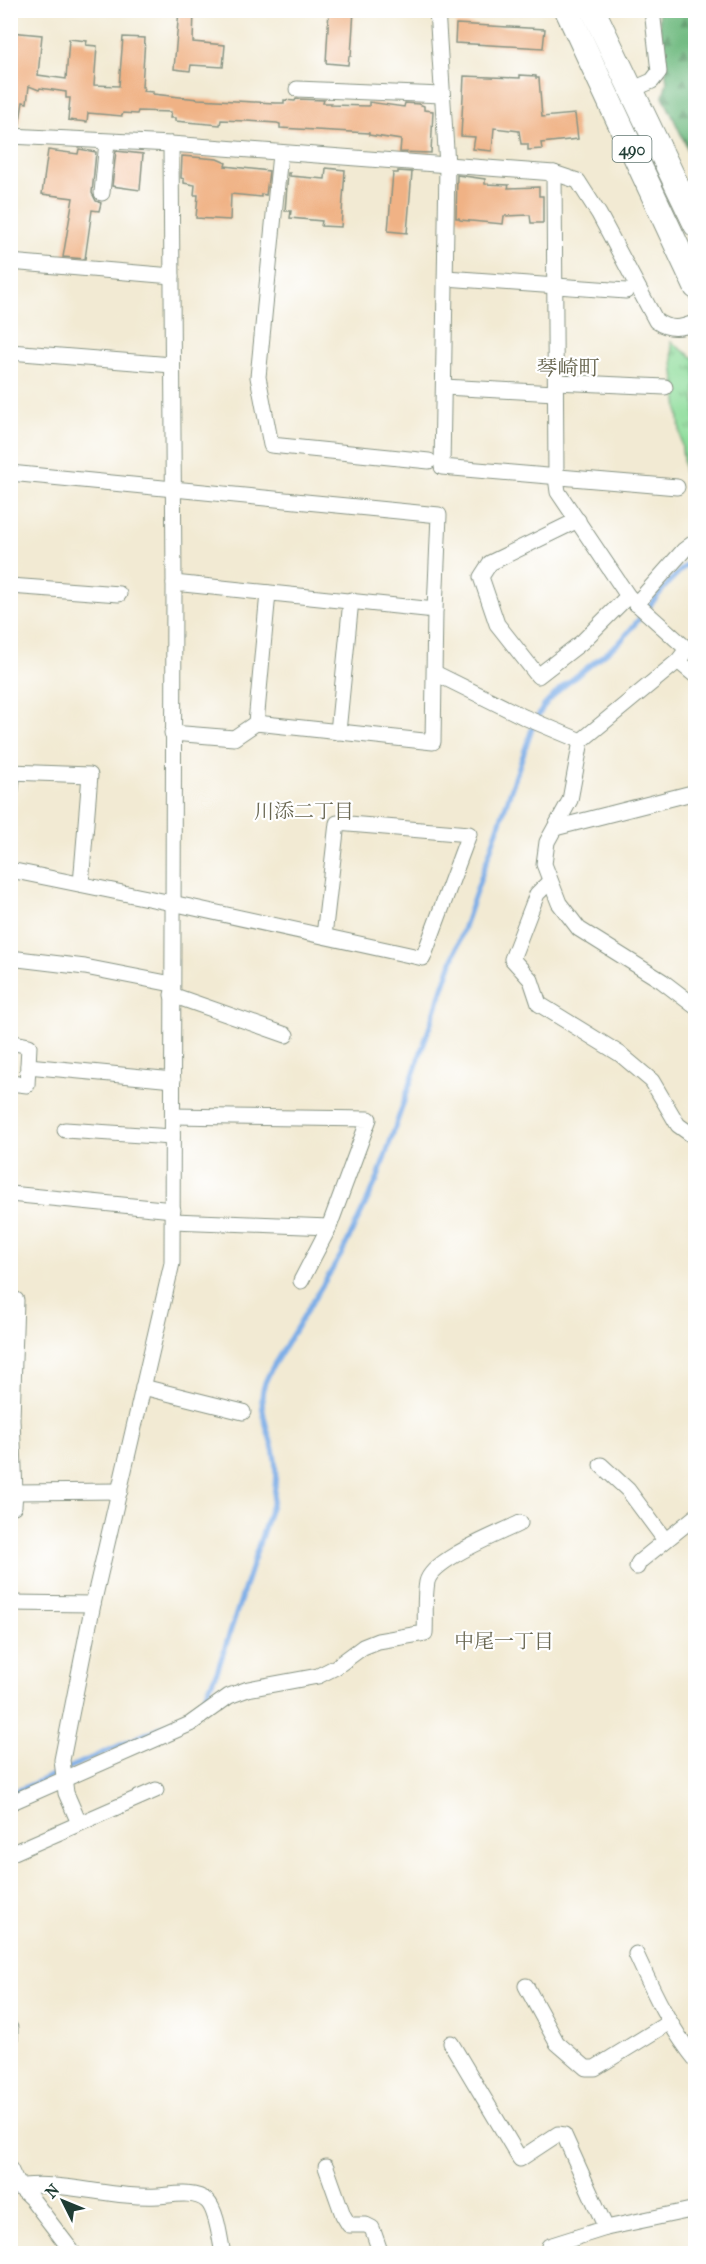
<svg xmlns="http://www.w3.org/2000/svg" width="706" height="2264" font-family="'IM FELL French Canon','Noto Serif JP',serif">
<defs>
<pattern id="forest-firs" width="22" height="20" patternUnits="userSpaceOnUse" patternTransform="scale(1.5)"><rect width="22" height="20" fill="#73bc83"/><path d="M5 1l3.5 6h-7zM16 11l3.5 6h-7z" fill="#5e9a6c"/></pattern>
<pattern id="park-tufts" width="24" height="20" patternUnits="userSpaceOnUse" patternTransform="scale(1.5)"><rect width="24" height="20" fill="#8fdd9b"/><path d="M3 7l-1-3M5 7V3M7 7l1-3M15 17l-1-3M17 17v-4M19 17l1-3" fill="none" stroke="#74b47f"/></pattern>
</defs>
<rect width="100%" height="100%" fill="#fff"/>
<filter id="ink" filterUnits="userSpaceOnUse"><feTurbulence type="fractalNoise" baseFrequency=".0167" numOctaves="2"/><feDisplacementMap in="SourceGraphic" scale="12" xChannelSelector="R" yChannelSelector="G"/><feConvolveMatrix kernelMatrix="1 2 1 2 8 2 1 2 1" color-interpolation-filters="sRGB"/></filter>
<filter id="wash" filterUnits="userSpaceOnUse"><feTurbulence type="fractalNoise" baseFrequency=".008" numOctaves="4" result="noise"/><feDisplacementMap in="SourceGraphic" scale="24" xChannelSelector="R" yChannelSelector="G"/><feGaussianBlur stdDeviation="1.35" result="paint"/><feColorMatrix in="noise" values="0 0 0 0 0 0 0 0 0 0 0 0 0 0 0 0 0 1.4 0 .05"/><feComposite in="paint" operator="in"/></filter>
<g filter="url(#wash)">
<rect width="100%" height="100%" fill="#f2ead3"/>
<path fill="url(#forest-firs)" stroke="#497c5c" stroke-width="1.5" d="M658 11H695V174L686 145 663 96 667 82Z"/>
<path fill="url(#park-tufts)" stroke="#578d68" stroke-width="1.5" d="M671 342 695 359 696 533 691 537Z"/>
<g fill="none" stroke-linecap="round" stroke-linejoin="round">
<path stroke="#7bade7" stroke-width="5" d="M10 1794 175 1721 191 1712 204 1699 218 1669 273 1501C276 1485 277 1469 274 1453 270 1436 261 1415 262 1397 262 1386 268 1376 273 1366L341 1255 377 1180 533 726 543 707 560 689 621 641 669 582 696 555"/>
</g>
<g id="blocks">
<g fill="#f0b285">
<path d="M179 10H194L193 42 225 45 223 67 191 65 190 71 174 69Z"/>
<path d="M329 10H354L351 56H349L348 65 326 63Z"/>
<path d="M456 24 545 29 543 48 455 43Z"/>
<path d="M10 32 42 35 38 75 66 79 69 39 87 41 86 45 97 46 94 85 119 86 123 37 145 38 142 87H144L143 91 153 92V94L198 99 275 103H284V100L295 101 296 99 324 100 323 103H331V105L369 106V102L404 107 405 103 419 104 424 106V110L433 111 431 153 400 152 401 140 369 135V133L280 128V124L277 123 246 121 221 120 220 125 175 121V118H170L171 112 138 111 137 114 123 113 122 116 88 113 87 122 68 120 70 98H66V92L40 88 39 90 29 86 27 103 23 102 19 127 10 126Z"/>
<path d="M520 75 536 76V78H539L542 117 575 114 578 139 541 143 542 149 528 150V144H521L519 131 494 128 492 151 473 149 475 137 461 136 464 76 520 78Z"/>
<path d="M79 149 96 152 92 193 96 201 101 203 99 211 92 210 85 259 63 257 73 198 42 194 48 150 78 154Z"/>
<path d="M116 151 143 154 140 190 112 186Z"/>
<path d="M182 156 217 159 226 163 225 166 269 171 266 195 261 194V197L231 194 230 220 196 218 198 195H194L195 185 184 183V179L181 178Z"/>
<path d="M326 168 345 170 341 227 321 226 322 221 290 218 291 211H285L288 173H290V176L325 179Z"/>
<path d="M398 171 412 172 407 233 388 231 393 173H398Z"/>
<path d="M457 175 485 179V184L509 185 508 188 539 187V196H543V223H531L530 215 504 216 503 224 460 220 459 218H456Z"/>
</g>
</g>
</g>
<g filter="url(#ink)">
<use href="#blocks" fill-opacity="0" stroke="#889484" stroke-width="1.5"/>
<g fill="none" stroke-linecap="round" stroke-linejoin="round">
<g stroke="#889484" stroke-width="17">
<g id="minor">
<path d="M437 10 447 165 442 467 677 487"/>
<path d="M297 89 442 95"/>
<path d="M631 90 652 81 659 72 652 10"/>
<path d="M10 136 171 144 554 173 578 181 599 214 656 321C669 330 681 329 696 322"/>
<path d="M280 154 258 377 271 445 429 461"/>
<path d="M554 173 556 477 558 492 628 596 687 649 678 661 581 741 570 800 547 842 544 864 559 903 579 929 662 981 696 1007"/>
<path d="M102 193 107 142"/>
<path d="M10 262 172 276"/>
<path d="M446 278 626 291"/>
<path d="M10 352 172 365"/>
<path d="M556 382 665 387"/>
<path d="M444 387 555 393"/>
<path d="M10 473 439 515 435 610 433 742 256 723 234 738 172 733"/>
<path d="M578 520 490 563 481 577 497 624 538 676 582 642 628 596"/>
<path d="M174 583 435 610"/>
<path d="M10 586 119 594"/>
<path d="M636 604 684 550 696 541"/>
<path d="M678 661 696 676"/>
<path d="M435 673 524 717 581 741"/>
<path d="M256 723 268 593"/>
<path d="M338 732 351 600"/>
<path d="M10 772 90 775 81 884"/>
<path d="M10 797 13 772"/>
<path d="M555 828 696 792"/>
<path d="M10 870 172 903 423 958 469 834 337 823 324 936"/>
<path d="M550 881 537 894 512 959 531 980 539 1004 620 1054 652 1081 678 1125 696 1138"/>
<path d="M10 958 85 967 172 984"/>
<path d="M172 995 286 1035"/>
<path d="M10 1042 29 1046 27 1085 10 1083"/>
<path d="M28 1066 173 1080"/>
<path d="M173 1116 369 1119 329 1227 301 1281"/>
<path d="M65 1130 172 1137"/>
<path d="M10 1194 173 1210"/>
<path d="M173 1221 329 1227"/>
<path d="M10 1300H16L12 1419 15 1492 14 1506H10"/>
<path d="M143 1387 243 1412"/>
<path d="M601 1465 628 1490 665 1540"/>
<path d="M15 1492 120 1491"/>
<path d="M637 1567 639 1562 696 1516"/>
<path d="M10 1603 93 1604"/>
<path d="M10 1803 190 1724 229 1696 248 1689 318 1676 336 1667 363 1647 378 1641 425 1633C426 1617 424 1598 427 1582 432 1559 499 1534 520 1523"/>
<path d="M79 1823 66 1793 62 1760 93 1604 172 1263 174 583 171 144"/>
<path d="M10 1854 156 1790"/>
<path d="M636 1954C653 1991 670 2028 696 2060"/>
<path d="M526 1986 557 2043 586 2068H595L668 2023"/>
<path d="M10 2028V2044"/>
<path d="M451 2043 520 2159 558 2134 564 2135 606 2228 549 2246"/>
<path d="M326 2167 343 2215 349 2225H366L372 2228 381 2254"/>
<path d="M10 2169 18 2186 32 2199 74 2254"/>
<path d="M10 2188C59 2178 109 2199 158 2196 172 2195 195 2190 207 2201 217 2210 220 2240 223 2254"/>
<path d="M606 2228 696 2209"/>
</g>
</g>
<g stroke="#889484" stroke-width="26">
<g id="trunk">
<path d="M567 10 696 287"/>
<path d="M593 10 696 225"/>
</g>
</g>
<use href="#minor" stroke="#fff" stroke-width="15"/>
<use href="#trunk" stroke="#fff" stroke-width="24"/>
</g>
</g>
<g text-anchor="middle" dominant-baseline="central" stroke-width="4.5" stroke-linejoin="round" paint-order="stroke">
<rect fill="#fff" stroke="#627771" stroke-width="1.5" x="612.5" y="136" width="39" height="26" rx="4.5"/>
<g font-size="16" font-weight="bold" fill="#1f3d34">
<text x="632" y="149">490</text>
</g>
<g font-size="20" fill="#686650" stroke="#fff">
<text x="304" y="811">川添二丁目</text>
<text x="504" y="1641">中尾一丁目</text>
</g>
<g font-size="21" fill="#686650" stroke="#fff">
<text x="568" y="368">琴崎町</text>
</g>
</g>
<rect width="706" height="2264" fill="none" stroke="#fff" stroke-width="36"/>
<g transform="translate(63 2201) rotate(313)" stroke="#ffffff" stroke-width="4.5" paint-order="stroke">
<path d="M0-4.5L10 22L0 15L-10 22Z" fill="#1f3d34"/>
<text y="-9" font-size="16" font-weight="bold" text-anchor="middle" fill="#1f3d34">N</text>
</g>
</svg>
